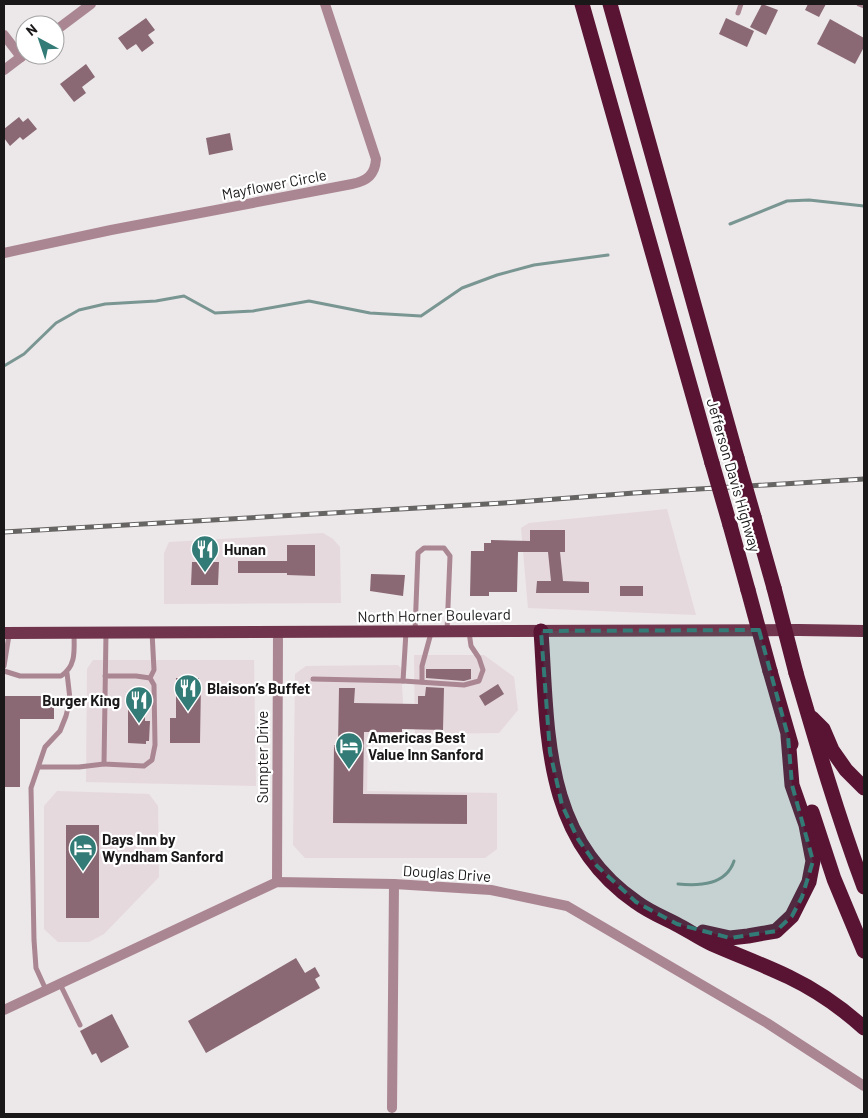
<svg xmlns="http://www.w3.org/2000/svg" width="868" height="1118" font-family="Barlow,sans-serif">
<rect width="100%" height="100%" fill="#ece7e8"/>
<g fill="#e6d9dd">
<path d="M667 509 696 615 528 608 521 528 529 523Z"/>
<path d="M323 533 333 539 340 547 341 603 164 604V553L169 542Z"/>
<path d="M414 655H484L514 677 518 710 499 733 415 734Z"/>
<path d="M93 660H254L256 786 86 782 87 669Z"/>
<path d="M398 665 401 668 403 703 402 735H368L367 791 497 793V849L485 858H305L293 845 295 674 306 666Z"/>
<path d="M57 791 149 794 158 806 159 877 104 934 89 942H58L44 929V806Z"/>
</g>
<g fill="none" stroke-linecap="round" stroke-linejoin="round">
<g stroke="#799692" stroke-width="3">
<path d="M730 224 787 201 809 200 864 206"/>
<path d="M4 366 24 354 56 323 79 310 105 304 156 301 184 296 215 313 253 311 309 301 370 313 421 316 462 288 497 275 534 265 608 255"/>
<path d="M678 884C700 886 726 885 734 861"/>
</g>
</g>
<g fill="#8a6974">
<path d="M762 4 778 10 766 35 750 27Z"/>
<path d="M808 4H826L819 17 805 10Z"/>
<path d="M146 18 155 30 148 35 154 43 142 52 136 44 127 50 118 38Z"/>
<path d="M726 18 754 31 747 47 719 34Z"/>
<path d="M830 19 864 38V47L855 64 817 44Z"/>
<path d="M86 64 95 77 82 87 86 93 74 102 60 84Z"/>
<path d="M19 117 23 122 28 118 37 129 23 140 20 137 10 146 4 138V129Z"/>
<path d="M230 133 233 150 209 155 206 138Z"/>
<path d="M530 530H565V552H560L563 581 589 582V593H536L537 581H551L548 552H518L517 592H489V596H470L471 551H484V543H491V540L530 541Z"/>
<path d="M287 545H315V576L287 575V573H238V561H287Z"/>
<path d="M192 562H219L218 585H191Z"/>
<path d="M371 574 405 575 403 596 370 591Z"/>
<rect x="620" y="586" width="23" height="10"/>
<path d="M426 669H471V679L464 681 426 678Z"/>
<path d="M176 678H199V682H201L200 743H170V718H176Z"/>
<path d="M498 684 504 694 485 706 479 696Z"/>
<path d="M426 687 444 688 443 730 402 729V732H364L363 794 467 795V824L333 823 334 745H338L339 688H355L354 703 418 704V696H425Z"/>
<path d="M4 696H54V719H20V787H4Z"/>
<path d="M128 702 145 703V721H150L149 741H146V744L128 743Z"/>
<rect x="66" y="825" width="33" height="93"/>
<path d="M296 958 305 973 315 967 320 976 315 979 320 988 206 1053 188 1021Z"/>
<path d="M112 1014 129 1047 101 1063 96 1053 92 1055 80 1031Z"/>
</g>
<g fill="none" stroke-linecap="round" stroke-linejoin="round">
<g stroke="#aa8692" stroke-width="5">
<path d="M859 4 864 6"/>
<path d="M738 13 741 4"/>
<path d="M415 631 418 553 424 548H444L450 556 447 631"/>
<path d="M4 666 9 635"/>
<path d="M4 671 20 676H61C77 666 74 649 74 632"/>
<path d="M105 676H136L150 678 154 685 155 745 152 760 144 766 104 764 106 633"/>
<path d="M150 678 154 670 152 632"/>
<path d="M313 679 403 681 406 632"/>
<path d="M403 681 464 685 479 681 483 670 479 658 471 646 469 632"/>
<path d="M422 682V666L431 633"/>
<path d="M39 767H79L104 764"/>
<path d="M60 984 80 1025"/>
<path d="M46 990 36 968 34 940 31 788 45 747 60 731 66 716 70 699 67 673"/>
</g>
<g stroke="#aa8692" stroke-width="10">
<path d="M55 31 91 4"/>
<path d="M4 35 21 57"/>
<path d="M4 70 25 54"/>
<path d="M4 253 111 230 352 184C367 181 375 175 376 159L325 4"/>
<path d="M277 882 278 633"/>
<path d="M4 1010 277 882 394 884 491 890 567 906 767 1023 864 1086"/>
<path d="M392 1108 394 884"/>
</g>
<path stroke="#70344c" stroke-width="12" d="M4 633 799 630 864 631"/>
<g stroke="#591434" stroke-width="15">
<path d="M582 4 712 463"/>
<path d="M610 4 737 458"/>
<path d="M754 517 774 588"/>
<path d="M730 525 748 590"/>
<path d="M541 631C548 732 542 837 636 902 648 911 662 917 676 924 688 930 699 938 712 944 737 955 764 965 789 977 816 990 842 1008 864 1028"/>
<path d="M770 671 791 744"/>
<path d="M796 673C817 745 838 817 864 887"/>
<path d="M812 718 823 729 832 750 846 770 864 788"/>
<path d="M812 812 834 879 864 951"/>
<path d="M703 932 730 938 748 936 776 931 792 916 809 882 813 861 806 825 792 785 788 736"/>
</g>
<g stroke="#676464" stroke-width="5">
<path id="rail" d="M4 532 504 503 634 493 864 479"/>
</g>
<use href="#rail" stroke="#fff" stroke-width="3" stroke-dasharray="9" stroke-linecap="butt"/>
<g stroke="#591434" stroke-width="15">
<path d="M737 458 754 517"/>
<path d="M712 463 730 525"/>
<path d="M774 588 796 673"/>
<path d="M748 590 770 671"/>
</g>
</g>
<path fill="#337b76" fill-opacity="0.2" stroke="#337b76" stroke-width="4" stroke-dasharray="10 6" stroke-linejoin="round" d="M759 630 788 736 792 785 813 861 802 897 792 916 776 931 730 938 677 924 636 902 597 866 578 839 562 805 550 752 541 631Z"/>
<defs>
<g id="restaurant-pin" transform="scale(1.4375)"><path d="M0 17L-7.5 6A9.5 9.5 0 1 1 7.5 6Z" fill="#337b76" stroke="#fff"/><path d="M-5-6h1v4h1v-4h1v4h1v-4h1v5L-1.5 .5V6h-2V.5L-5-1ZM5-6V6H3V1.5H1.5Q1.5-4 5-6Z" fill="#fff"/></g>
<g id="hotel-pin" transform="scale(1.4375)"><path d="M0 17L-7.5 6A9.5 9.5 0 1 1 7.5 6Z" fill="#337b76" stroke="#fff"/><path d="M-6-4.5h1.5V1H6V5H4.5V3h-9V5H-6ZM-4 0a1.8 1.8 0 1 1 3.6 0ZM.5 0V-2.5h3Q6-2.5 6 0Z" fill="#fff"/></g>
</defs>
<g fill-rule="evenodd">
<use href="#restaurant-pin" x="205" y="549"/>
<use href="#restaurant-pin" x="188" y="688"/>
<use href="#restaurant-pin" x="139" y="700"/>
<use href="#hotel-pin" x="349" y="746"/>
<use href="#hotel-pin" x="83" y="848"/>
</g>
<g text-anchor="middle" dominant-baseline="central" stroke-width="4.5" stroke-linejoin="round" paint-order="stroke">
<g font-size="15" fill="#1a1818" stroke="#fff">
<text transform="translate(274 184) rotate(-11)">Mayflower Circle</text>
<text transform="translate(734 475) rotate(74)">Jefferson Davis Highway</text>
<text transform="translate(434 615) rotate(-1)">North Horner Boulevard</text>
<text transform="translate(262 757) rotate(-90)">Sumpter Drive</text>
<text transform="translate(447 873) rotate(4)">Douglas Drive</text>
</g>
<g font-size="15" font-weight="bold" fill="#1a1818" stroke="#fff" text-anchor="start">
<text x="224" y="549">Hunan</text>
<text x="207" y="688">Blaison’s Buffet</text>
<text x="120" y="700" text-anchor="end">Burger King</text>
<text x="368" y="737">Americas Best<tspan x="368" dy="17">Value Inn Sanford</tspan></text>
<text x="102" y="839">Days Inn by<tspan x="102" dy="17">Wyndham Sanford</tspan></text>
</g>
</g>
<rect width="868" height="1118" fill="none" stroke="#1a1818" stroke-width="10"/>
<g transform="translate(40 40) rotate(320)"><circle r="24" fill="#ffffff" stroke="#a3a3a3"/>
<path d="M0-4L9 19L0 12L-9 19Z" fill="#337b76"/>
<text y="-8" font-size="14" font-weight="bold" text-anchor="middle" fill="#1a1818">N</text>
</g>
</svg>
